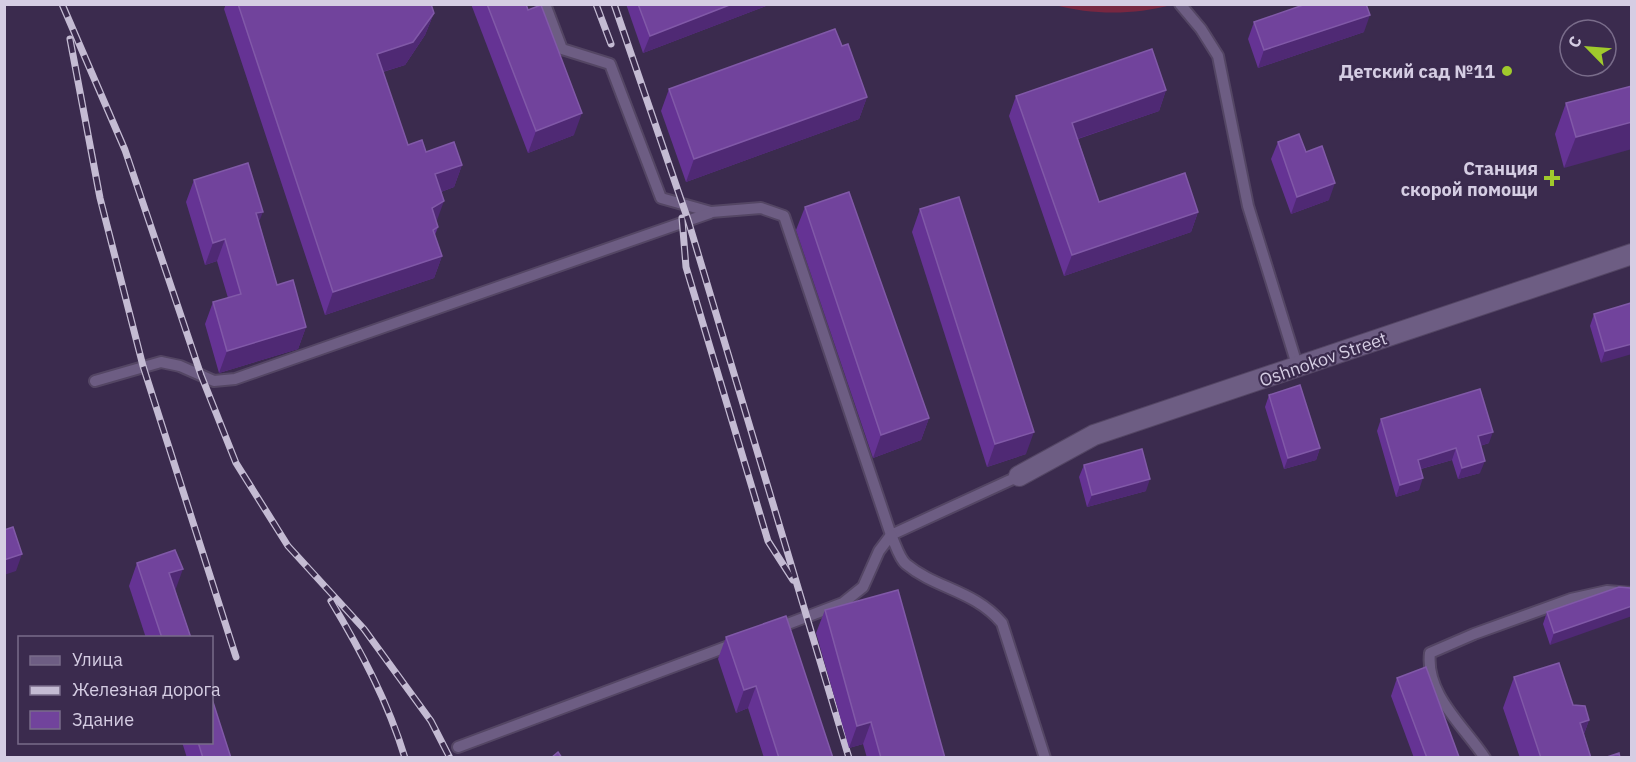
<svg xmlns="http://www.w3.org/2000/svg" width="1636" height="762" font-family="'IBM Plex Sans',sans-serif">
<rect width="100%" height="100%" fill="#3b2b4e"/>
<path fill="#782741" d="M1055 5H1171C1134 15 1092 15 1055 5Z"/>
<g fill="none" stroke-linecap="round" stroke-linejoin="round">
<g stroke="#544664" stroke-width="14">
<g id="lane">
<path d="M545 4 562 49 610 64 661 198 711 212 761 208 784 216 891 535 1019 476"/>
<path d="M1180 4 1201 29 1218 56 1248 206 1298 368"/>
<path d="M95 381 161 362 180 366 214 381 235 379 710 213"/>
<path d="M777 628 843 603 863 587 879 551 891 535C895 543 899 558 906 564 936 589 974 590 1002 623L1045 758"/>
<path d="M458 747 734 644"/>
<path d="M1485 758C1464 726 1425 694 1430 653L1474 634 1571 599 1607 591 1632 593"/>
</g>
</g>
<g stroke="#544664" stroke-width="22">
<path id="street" d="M1019 476 1094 435 1632 254"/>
</g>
<use href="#lane" stroke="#6d5d83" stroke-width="10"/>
<use href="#street" stroke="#6d5d83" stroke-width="20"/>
<g stroke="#c4bbd3" stroke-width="7">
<g id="rail">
<path d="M62 4 125 150 201 375 236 463 288 546 364 629 431 721 450 758"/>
<path d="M596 4 611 44"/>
<path d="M614 4 688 220 849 758"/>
<path d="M70 39 100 198 143 366 236 657"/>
<path d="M682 218 686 267 768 541 793 580"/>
<path d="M331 601C361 651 388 702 405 758"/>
</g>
</g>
<use href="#rail" stroke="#3b2b4e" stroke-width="4.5" stroke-dasharray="14" stroke-linecap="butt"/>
</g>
<g fill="#653394">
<path d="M226 4H431L434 13 425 35 405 65 383 72 408 145 462 165 454 187 441 192 436 222 438 227 435 235 442 256 434 278 325 315 224 9Z"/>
<path d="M471 4H526L574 135 528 153Z"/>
<path d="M626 4H771L643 53Z"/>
<path d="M1254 22 1364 32 1258 68 1248 39Z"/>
<path d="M842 46 867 97 859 119 686 182 661 111 669 89Z"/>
<path d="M1632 86 1564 168 1555 134 1566 103Z"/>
<path d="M1166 90 1159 111 1078 139 1099 202 1198 212 1191 232 1064 276 1009 116 1016 96Z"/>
<path d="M1278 142 1306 152 1329 200 1291 214 1271 159Z"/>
<path d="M194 180 259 222 277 285 306 327 298 349 219 373 205 324 213 302 228 298 217 261 205 265 186 202Z"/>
<path d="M805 207 929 418 921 440 873 458 796 230Z"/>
<path d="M920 209 1026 454 987 467 912 232Z"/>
<path d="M1631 303 1601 363 1590 326 1594 314Z"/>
<path d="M1269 395 1320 448 1316 460 1284 469 1265 407Z"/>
<path d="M1381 419 1489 443 1480 446V473L1458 479 1452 460 1421 469 1419 490 1396 497 1377 431Z"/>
<path d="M1084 465 1146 491 1087 507 1079 477Z"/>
<path d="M137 563 175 590 191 638H146L129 586Z"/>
<path d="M1632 592 1550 645 1543 624 1547 612Z"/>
<path d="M825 610 945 758H867L863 744 849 748 816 633Z"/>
<path d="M726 637 833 758H764L748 708 736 713 718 659Z"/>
<path d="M1514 677 1573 705 1589 720 1584 734 1591 758H1520L1503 708Z"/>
<path d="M1397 678 1459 758H1414L1391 696Z"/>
<path d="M182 742H212L231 758H187Z"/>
</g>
<g fill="#4f2974">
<path d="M732 4H771L643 53 650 36Z"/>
<path d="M434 13 425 35 405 65 369 76 377 54Z"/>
<path d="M1370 15 1364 32 1258 68 1264 50Z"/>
<path d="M1166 90 1159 111 1065 143 1072 123Z"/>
<path d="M867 97 859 119 686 182 694 159Z"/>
<path d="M582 113 574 135 528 153 536 131Z"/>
<path d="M1632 122V149L1564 168 1576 137Z"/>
<path d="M462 165 454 187 427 197 435 174Z"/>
<path d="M1335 183 1329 200 1291 214 1297 197Z"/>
<path d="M444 201 436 223 432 208Z"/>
<path d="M263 212 254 234 256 213Z"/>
<path d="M1198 212 1191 232 1064 276 1072 255Z"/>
<path d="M225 239 217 261 205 265 213 243Z"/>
<path d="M442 256 434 278 325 315 333 292Z"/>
<path d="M306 327 298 349 219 373 227 351Z"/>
<path d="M1632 344V354L1601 363 1605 351Z"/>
<path d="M929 418 921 440 873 458 881 435Z"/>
<path d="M1034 432 1026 454 987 467 995 444Z"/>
<path d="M1493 432 1489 443 1473 448 1478 436Z"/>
<path d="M1320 448 1316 460 1284 469 1288 458Z"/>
<path d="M1456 448 1452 460 1413 471 1418 460Z"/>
<path d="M1485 461 1480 473 1458 479 1462 468Z"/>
<path d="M1423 478 1419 490 1396 497 1400 485Z"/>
<path d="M1150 479 1146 491 1087 507 1092 495Z"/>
<path d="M22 554 16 571 4 575V560Z"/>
<path d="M183 569 175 591 169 573Z"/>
<path d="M1632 606V616L1550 645 1554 633Z"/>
<path d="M756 686 748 708 736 713 744 690Z"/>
<path d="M1589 720 1578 750 1580 723Z"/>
<path d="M871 722 863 744 849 748 857 726Z"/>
</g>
<g fill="#71439c" stroke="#8159a8" stroke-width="1.5">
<path d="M238 4H431L434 13 413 42 377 54 408 145 422 140 426 152 454 142 462 165 435 174 444 201 432 208 438 227 433 230 442 256 333 292Z"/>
<path d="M487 4H526L528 10 541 5 582 113 536 131Z"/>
<path d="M638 4H732L650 36Z"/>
<path d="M1306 4H1366L1370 15 1264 50 1254 22Z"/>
<path d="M835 29 842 46 848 44 867 97 694 159 669 89Z"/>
<path d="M1152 49 1166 90 1072 123 1099 202 1185 173 1198 212 1072 255 1016 96Z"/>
<path d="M1632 86V122L1576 137 1566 103Z"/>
<path d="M1299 134 1306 152 1322 146 1335 183 1297 197 1278 142Z"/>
<path d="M248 163 263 212 256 213 277 285 293 280 306 327 227 351 213 302 241 294 225 239 213 243 194 180Z"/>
<path d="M849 192 929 418 881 435 805 207Z"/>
<path d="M959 197 1034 432 995 444 920 209Z"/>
<path d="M1631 303 1632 305V344L1605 351 1594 314Z"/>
<path d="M1300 385 1320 448 1288 458 1269 395Z"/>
<path d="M1480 389 1493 432 1478 436 1485 461 1462 468 1456 448 1418 460 1423 478 1400 485 1381 419Z"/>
<path d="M1142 449 1150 479 1092 495 1084 465Z"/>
<path d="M13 527 22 554 4 560V530Z"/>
<path d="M175 550 183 569 169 573 191 638H162L137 563Z"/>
<path d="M1619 587 1630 588 1632 592V606L1554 633 1547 612Z"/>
<path d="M898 590 945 758H881L871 722 857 726 825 610Z"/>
<path d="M786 616 833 758H779L756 686 744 690 726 637Z"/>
<path d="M1559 663 1573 705 1585 706 1589 720 1580 723 1591 758H1541L1514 677Z"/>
<path d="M1426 667 1459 757V758H1427L1397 678Z"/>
<path d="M212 699 231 758H203L198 742H212Z"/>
<path d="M558 752 562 758H551Z"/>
<path d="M1619 753 1620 758H1604Z"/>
</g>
<g fill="#a0ca2c" stroke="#3b2b4e" stroke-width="2">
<circle cx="1507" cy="71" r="6"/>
<path d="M1549 169h6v6h6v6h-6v6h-6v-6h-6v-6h6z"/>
</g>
<g text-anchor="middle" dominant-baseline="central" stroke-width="4.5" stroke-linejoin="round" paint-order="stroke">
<g font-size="18" font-weight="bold" fill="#d5cde3" stroke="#3b2b4e" text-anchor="end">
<text x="1495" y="71">Детский сад №11</text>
<text x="1538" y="168">Станция<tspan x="1538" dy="21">скорой помощи</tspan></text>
</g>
<g font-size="18" fill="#d5cde3" stroke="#3b2b4e">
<text transform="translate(1323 359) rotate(-19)">Oshnokov Street</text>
</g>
</g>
<rect width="1636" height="762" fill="none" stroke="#d5cde3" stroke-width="12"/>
<rect x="18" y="636" width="195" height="108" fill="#3b2b4e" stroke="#796c8a" stroke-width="1.5"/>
<rect x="30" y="656" width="30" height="9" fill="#6d5d83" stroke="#796c8a" stroke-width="1.5"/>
<text x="72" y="666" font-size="18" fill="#d5cde3">Улица</text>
<rect x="30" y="686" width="30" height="9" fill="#c4bbd3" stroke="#796c8a" stroke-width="1.5"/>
<text x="72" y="696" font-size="18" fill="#d5cde3">Железная дорога</text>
<rect x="30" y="711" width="30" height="18" fill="#71439c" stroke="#796c8a" stroke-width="1.5"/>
<text x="72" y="726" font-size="18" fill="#d5cde3">Здание</text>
<g transform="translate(1588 48) rotate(295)"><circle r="28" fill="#3b2b4e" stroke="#796c8a" stroke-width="1.5"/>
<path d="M0-4.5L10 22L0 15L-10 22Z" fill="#a0ca2c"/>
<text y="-9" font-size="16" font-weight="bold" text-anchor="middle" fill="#d5cde3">С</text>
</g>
</svg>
